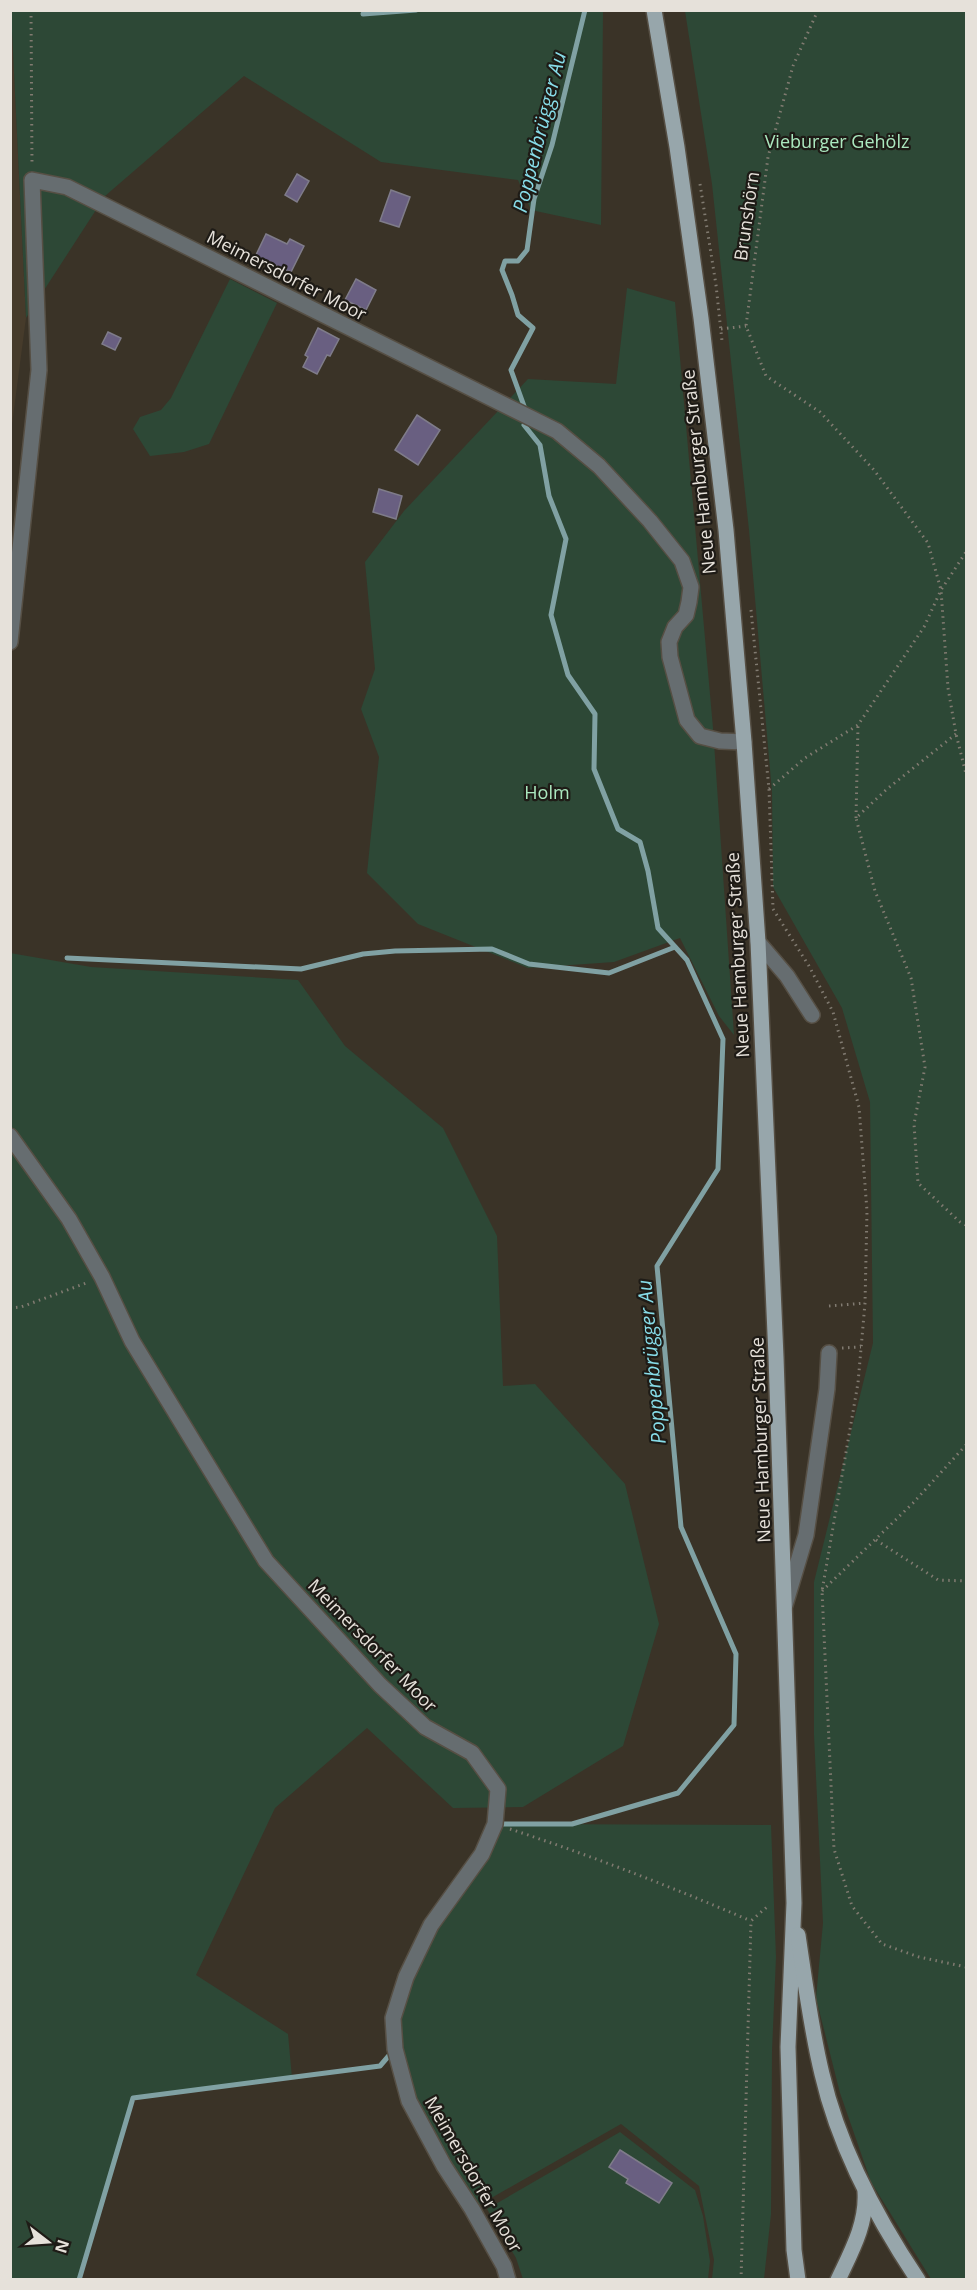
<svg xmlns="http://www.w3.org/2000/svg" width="977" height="2290" font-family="'Open Sans',sans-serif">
<rect width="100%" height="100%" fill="#3a3327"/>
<path fill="#463b2b" d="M11 10 26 318 11 432 10 11Z"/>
<g fill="#2d4836">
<path d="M11 11H603L601 225 531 210 518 180 381 162 244 76 105 196 26 318Z"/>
<path d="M685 11H966V2279H931L871 2182 840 2093 816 1998 823 1923 814 1735V1582L873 1343 870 1102 842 1008 773 887 772 792 749 530 712 184Z"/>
<path d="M230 279 277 303 209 444 184 452 150 456 133 429 140 417 161 410 171 398Z"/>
<path d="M627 288 675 302 713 728 734 1035 719 1016 680 938 614 962 528 968 418 924 367 873 379 757 361 709 375 669 365 562 404 511 528 379 616 384Z"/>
<path d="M10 953 91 967 298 980 345 1046 443 1128 497 1236 503 1386 535 1384 625 1484 659 1624 623 1746 523 1807 453 1808 367 1728 275 1808 196 1975 288 2034 292 2078 133 2098 79 2279H11Z"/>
<path d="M495 1824 771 1825 776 1957 772 2051 771 2214 764 2279H712L714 2260 699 2186 621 2124 472 2209 444 2166 395 2049 406 1977Z"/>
<path d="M620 2132 695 2190 703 2216 710 2261 708 2279H523L516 2258 487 2209Z"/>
</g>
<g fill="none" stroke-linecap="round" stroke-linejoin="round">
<g stroke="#80a1a3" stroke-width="5">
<path d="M363 14 416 10"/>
<path d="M524 406 511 370 533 328 518 315 512 295 502 270 505 261H518L527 250 534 199 552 145 585 10"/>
<path d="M67 958 301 969 363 954 395 951 492 949 529 964 609 973 675 947"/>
<path d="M496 1824H572L678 1793 734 1725 736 1654 681 1527 657 1266 718 1169 723 1039 687 960 658 928 648 871 640 842 618 829 594 769 595 714 568 675 551 615 566 539 549 496 540 445 524 425"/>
<path d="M79 2280 133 2098 380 2066 392 2052"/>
</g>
</g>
<g fill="#695f81" stroke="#7f7c8a" stroke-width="1.5">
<path d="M297 174 309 181 297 202 285 195Z"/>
<path d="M391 190 410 197 399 227 380 221Z"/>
<path d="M266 234 287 244 290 239 304 246 291 272 255 257Z"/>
<path d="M356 279 376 290 366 310 345 300Z"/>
<path d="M318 328 339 339 330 356 327 355 317 374 303 367 308 357 305 355Z"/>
<path d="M108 332 121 338 115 350 102 344Z"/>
<path d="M417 415 440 430 418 465 395 450Z"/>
<path d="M379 489 402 496 396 519 373 512Z"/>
<path d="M620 2150 672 2183 659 2203 626 2183 628 2179 609 2167Z"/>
</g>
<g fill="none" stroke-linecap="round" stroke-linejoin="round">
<g stroke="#564f44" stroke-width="18">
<g id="minor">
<path d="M10 642 39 370 32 180 67 187 557 431 599 466 650 521 682 561 691 587 689 602 686 615 675 627 669 642 670 657 687 720 700 736 720 741 744 742"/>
<path d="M758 942 787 976 812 1015"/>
<path d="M10 1136 69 1219 102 1277 132 1341 266 1561 380 1685 425 1727 472 1753 498 1789 495 1824 482 1854 431 1925 406 1977 393 2018 395 2049 409 2101 444 2166 472 2209 504 2266 508 2280"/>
<path d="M785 1605 806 1535 827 1389 829 1353"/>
</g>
</g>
<g stroke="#564f44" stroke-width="18">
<g id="major">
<path d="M654 10 677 147 701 318 726 530 744 742 758 942 776 1357 794 1903 788 2047 794 2250 798 2280"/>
<path d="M798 1935C805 1982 811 2029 822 2074 839 2148 876 2217 918 2280"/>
<path d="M838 2280C851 2252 867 2224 865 2192"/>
</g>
</g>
<g stroke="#817b71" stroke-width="3" stroke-dasharray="1.5 4.5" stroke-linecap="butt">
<path d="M31 10 32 166"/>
<path d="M818 10 793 66 768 157 746 326 766 376 820 412 874 470 928 543 941 590 948 688 956 734 966 774"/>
<path d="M700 184 716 285 722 341"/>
<path d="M721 329 746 326"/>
<path d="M751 610 769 789 773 909 809 966 833 1012 859 1107 867 1211 865 1303 858 1383 822 1591 834 1849 852 1906 882 1944 919 1957 966 1967"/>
<path d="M956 734 887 789 856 818 875 891 911 978 925 1067 914 1124 918 1183 960 1222 966 1225"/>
<path d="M769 789 805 758 858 725 924 627 941 590 966 552"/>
<path d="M856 818 858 725"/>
<path d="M829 1306 865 1303"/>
<path d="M10 1308 21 1307 89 1282"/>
<path d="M842 1348 861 1347"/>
<path d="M876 1540 938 1580 966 1581"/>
<path d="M822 1591 913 1503 966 1445"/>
<path d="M510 1829C592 1856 672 1887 751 1921"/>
<path d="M741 2280 751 1921 768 1906"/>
</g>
<use href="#minor" stroke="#666d70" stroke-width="15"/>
<use href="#major" stroke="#97a6ab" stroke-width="15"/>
</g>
<g text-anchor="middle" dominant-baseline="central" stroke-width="4.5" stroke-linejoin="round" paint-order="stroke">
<g font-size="18" fill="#abe8bf" stroke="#1e1b16">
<text x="837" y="141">Vieburger Gehölz</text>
<text x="547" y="792">Holm</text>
</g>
<g font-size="18" fill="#e6e1da" stroke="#1e1b16">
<text transform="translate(746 216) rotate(-82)">Brunshörn</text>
<text transform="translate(287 275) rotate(27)">Meimersdorfer Moor</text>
<text transform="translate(698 472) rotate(-96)">Neue Hamburger Straße</text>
<text transform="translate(737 955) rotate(-93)">Neue Hamburger Straße</text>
<text transform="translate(760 1440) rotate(-92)">Neue Hamburger Straße</text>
<text transform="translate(373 1645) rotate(46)">Meimersdorfer Moor</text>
<text transform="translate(474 2174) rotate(60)">Meimersdorfer Moor</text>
</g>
<g font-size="20" font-style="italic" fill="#87dce8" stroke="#1e1b16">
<text transform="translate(539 132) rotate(-76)">Poppenbrügger Au</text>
<text transform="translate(651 1362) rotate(-95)">Poppenbrügger Au</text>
</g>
</g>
<rect width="977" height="2290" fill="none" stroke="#e6e1da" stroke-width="24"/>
<g transform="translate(48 2242) rotate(107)" stroke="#1e1b16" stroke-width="4.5" paint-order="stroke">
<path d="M0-4.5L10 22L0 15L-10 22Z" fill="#e6e1da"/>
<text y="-9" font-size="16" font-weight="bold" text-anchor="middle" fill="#e6e1da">N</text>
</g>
</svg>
